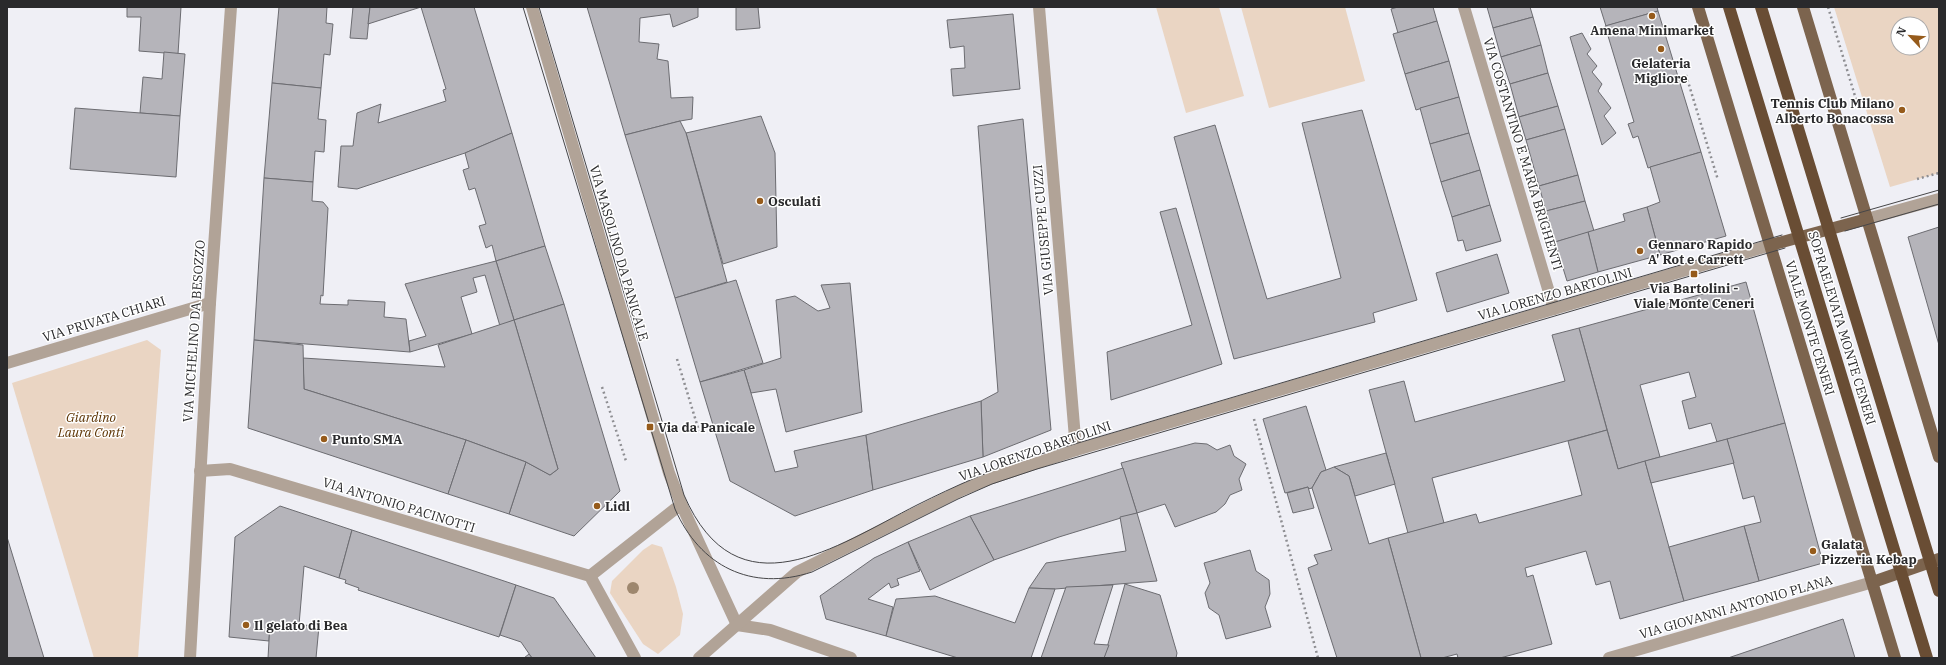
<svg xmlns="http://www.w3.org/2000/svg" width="1946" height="665" font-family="'IBM Plex Serif',serif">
<rect width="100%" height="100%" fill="#efeff5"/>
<g fill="#ead5c3" fill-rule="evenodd">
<path d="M1156 7H1219L1244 96 1186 113Z"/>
<path d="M1241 7H1345L1365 81 1269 108Z"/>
<path d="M1834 7H1939V173L1890 187ZM1898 24H1922V48H1898Z"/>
<path d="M147 340 161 350 138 658H94L12 383Z"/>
<path d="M652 544 662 547 676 587 683 614 680 635 658 654 643 644 610 593 612 581 643 550Z"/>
</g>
<g fill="#b5b4ba" stroke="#6c6c71">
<path d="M127 7H181L178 54 139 51 141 17H127Z"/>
<path d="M279 7H327L326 23 333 24 330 55 324 54 321 88 272 83Z"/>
<path d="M353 7H370L367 39 350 38Z"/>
<path d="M370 7H421L368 24Z"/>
<path d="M421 7H474L512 133 465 153 357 189 338 187 341 146H353L357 113 381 104 378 123 446 101 443 90 446 89Z"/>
<path d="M587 7H698V17L673 27 670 14 640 18 639 42 659 44 657 59 668 61 671 98 693 97 692 119 680 121 625 135Z"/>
<path d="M736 7H758L760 28 736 30Z"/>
<path d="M1398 7H1433L1437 21 1398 33 1391 9Z"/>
<path d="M1487 7H1530L1533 17 1493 28Z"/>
<path d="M1600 7H1657L1658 11 1606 26Z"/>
<path d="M1658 11 1701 152 1648 168 1638 136 1633 138 1628 124 1634 122 1605 26Z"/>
<path d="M1013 14 1020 89 953 96 951 69 965 68 964 46 950 48 947 20Z"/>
<path d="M1533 17 1541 45 1501 57 1493 28Z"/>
<path d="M1437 21 1449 61 1405 74 1393 34Z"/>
<path d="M1582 33 1591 49 1587 54 1597 66 1592 72 1602 84 1598 91 1611 108 1604 116 1616 133 1602 145 1570 37Z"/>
<path d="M1541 45 1548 73 1510 84 1501 57Z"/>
<path d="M164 52 185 54 180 116 140 113 143 77 162 79Z"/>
<path d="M1449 61 1459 97 1416 110 1405 74Z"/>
<path d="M1548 73 1558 106 1519 117 1510 84Z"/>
<path d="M272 83 321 88 318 119 326 120 324 152 315 151 313 182 264 178Z"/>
<path d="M1459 97 1469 133 1430 144 1420 108Z"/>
<path d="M1558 106 1565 129 1526 140 1519 117Z"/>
<path d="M75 108 180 116 176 177 70 169Z"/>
<path d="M1362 110 1417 300 1373 313 1375 322 1234 359 1174 137 1215 125 1267 299 1341 278 1302 123Z"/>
<path d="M761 116 775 153 777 247 723 264 686 133Z"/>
<path d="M1023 119 1051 430 983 457 981 401 998 392 978 126Z"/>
<path d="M680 121 686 133 727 282 675 298 625 135Z"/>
<path d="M1565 129 1578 175 1539 186 1526 140Z"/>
<path d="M512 133 545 246 496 261 492 245 486 248 479 226 486 224 475 188 469 190 463 170 469 168 465 153Z"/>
<path d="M1469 133 1480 170 1441 182 1430 144Z"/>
<path d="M1701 152 1726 236 1660 255 1647 207 1660 202 1650 167Z"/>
<path d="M1480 170 1490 205 1452 217 1441 182Z"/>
<path d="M1578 175 1585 201 1546 211 1539 186Z"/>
<path d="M264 178 313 182 312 201 323 202 328 208 323 296 321 295 320 304 348 305V300L385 302 384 317 406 319 410 352 254 340Z"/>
<path d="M1585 201 1594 231 1555 242 1546 211Z"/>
<path d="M1490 205 1501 241 1466 251 1463 240 1458 241 1452 217Z"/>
<path d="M1647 207 1660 255 1598 272 1588 232 1625 221 1623 214Z"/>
<path d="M1176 208 1222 364 1111 400 1107 352 1192 325 1160 212Z"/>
<path d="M1939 227V345L1908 237Z"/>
<path d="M1588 232 1598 272 1567 281 1555 242Z"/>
<path d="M545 246 564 304 514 320 496 261Z"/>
<path d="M1497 254 1509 293 1447 312 1436 273Z"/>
<path d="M496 261 514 320 500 326 485 275 473 278 477 292 461 297 472 334 410 352 409 341 426 336 405 284Z"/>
<path d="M736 280 763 363 700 382 675 298Z"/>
<path d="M1746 282 1785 423 1717 442 1711 423 1689 429 1682 401 1696 397 1689 372 1640 385 1660 457 1618 469 1579 328Z"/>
<path d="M850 283 862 412 786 432 776 389 751 393 744 370 781 358 776 300 795 296 818 311 830 308 821 285Z"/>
<path d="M564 304 620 491 574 536 509 514 526 462 550 475 558 469 514 320Z"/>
<path d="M514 320 558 469 550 475 526 462 466 440 304 389 303 358 445 367 438 345Z"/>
<path d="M1579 328 1607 430 1432 478 1444 523 1408 533 1369 390 1404 381 1415 422 1565 381 1552 335Z"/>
<path d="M254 340 303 345 304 389 466 440 448 494 248 428Z"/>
<path d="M744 370 775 472 798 467 794 451 866 435 873 490 795 516 730 481 700 382Z"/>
<path d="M981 401 983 457 873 490 866 435Z"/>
<path d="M1306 406 1326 470 1321 472 1312 488 1308 489V487L1285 493 1263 419Z"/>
<path d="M1785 423 1823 563 1759 581 1744 526 1761 522 1754 496 1743 499 1727 439Z"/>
<path d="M1607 430 1618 469 1645 461 1684 601 1620 619 1610 581 1596 585 1586 551 1525 568 1527 577 1533 575 1552 644 1500 658H1458L1457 654 1442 658H1421L1388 538 1476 514 1479 523 1582 495 1568 441Z"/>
<path d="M1727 439 1734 463 1651 483 1645 461Z"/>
<path d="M466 440 526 462 509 514 448 494Z"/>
<path d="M1195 443 1207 444 1217 450 1230 445 1234 456 1246 464 1239 479 1242 490 1230 495 1225 504 1216 512 1175 527 1165 504 1137 513 1121 463Z"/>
<path d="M1386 453 1395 484 1355 496 1349 476 1334 467Z"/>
<path d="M1334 467 1349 476 1369 544 1388 538 1421 658H1337L1308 568 1318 564 1314 555 1332 550 1312 488 1321 472Z"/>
<path d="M1123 468 1137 513 1059 537 994 560 970 516Z"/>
<path d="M1308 487 1314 508 1293 513 1287 493Z"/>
<path d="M280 506 352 530 339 578 304 566 299 625 270 623 269 641 229 637 235 537Z"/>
<path d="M1137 513 1157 581 1055 589 1029 588 1046 563 1126 551 1120 517Z"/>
<path d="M970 516 994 560 930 590 908 542Z"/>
<path d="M1744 526 1759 581 1684 601 1669 547Z"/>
<path d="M352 530 516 585 499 637 358 590 359 588 345 583 346 580 339 578Z"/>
<path d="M7 537 44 658H7Z"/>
<path d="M908 542 920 571 897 579 899 585 891 588 889 583 868 599 893 607 886 636 826 619 820 596 874 558Z"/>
<path d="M1250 550 1256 571 1269 580 1270 594 1265 607 1271 627 1226 639 1219 615 1209 608 1205 593 1210 583 1204 563Z"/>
<path d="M1125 584 1160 595 1177 653 1176 658H1104Z"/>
<path d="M516 585 554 598 596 658H532L521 642 500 635Z"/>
<path d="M1113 585 1094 644 1109 645 1104 658H1041L1066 587Z"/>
<path d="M1029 588 1055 589 1031 658H958L886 636 896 599 935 596 1015 623Z"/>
<path d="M1843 619 1855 658H1728Z"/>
<path d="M270 623 319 626 316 658H268Z"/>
<path d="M529 654 532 658H524Z"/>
</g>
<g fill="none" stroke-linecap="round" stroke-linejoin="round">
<g stroke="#8e8e92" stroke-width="2.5" stroke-dasharray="2 3" stroke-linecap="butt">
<path d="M1828 7 1858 106"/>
<path d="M1686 75 1718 180"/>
<path d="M1917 179 1939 173"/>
<path d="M677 359 699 431"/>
<path d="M602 387 626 461"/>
<path d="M1254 419 1318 658"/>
</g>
<g stroke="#b1a397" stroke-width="12">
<path d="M532 7 669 473 682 506 737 625"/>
<path d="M1039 7 1076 450"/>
<path d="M1464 7 1554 309"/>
<path d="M1867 219 1939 199"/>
<path d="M7 363 210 303"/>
<path d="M200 471 230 469 590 576 635 658"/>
<path d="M590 576 675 509 682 506"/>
<path d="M737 625 770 630 851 658"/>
<path d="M190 658 210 303 231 7"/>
<path d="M699 658 797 572 962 490 992 478 1076 450 1771 245"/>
<path d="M1609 658 1873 582"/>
</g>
<g stroke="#7c644e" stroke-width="12">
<path d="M1698 7 1895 658"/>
<path d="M1803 7 1939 457"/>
<path d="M1771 245 1867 219"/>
<path d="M1873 582 1939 559"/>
</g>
<g stroke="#464648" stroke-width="1">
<path d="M523 7 675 509C700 566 751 592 812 572L958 499 992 484 1037 469 1785 248"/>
<path d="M539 7 684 495C737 617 836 546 917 505 955 486 993 469 1034 456L1782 235"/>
<path d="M1841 218 1939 190"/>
<path d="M1845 231 1939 204"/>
</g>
<g stroke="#694d34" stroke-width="12">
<path d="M1729 7 1927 658"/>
<path d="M1761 7 1939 591"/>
</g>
</g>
<circle fill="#9e876e" cx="633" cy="588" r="6"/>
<g fill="#965b1b" stroke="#fff" stroke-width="1.5">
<circle cx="1652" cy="16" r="4"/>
<circle cx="1661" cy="49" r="4"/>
<circle cx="1902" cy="110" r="4"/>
<circle cx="760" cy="201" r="4"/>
<circle cx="1640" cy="251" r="4"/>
<rect x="1690" y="270" width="8" height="8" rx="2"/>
<rect x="646" y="423" width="8" height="8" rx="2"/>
<circle cx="324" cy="439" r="4"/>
<circle cx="597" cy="506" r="4"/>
<circle cx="1813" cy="551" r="4"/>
<circle cx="246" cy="625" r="4"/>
</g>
<g text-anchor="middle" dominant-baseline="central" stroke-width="3" stroke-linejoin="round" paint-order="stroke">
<g font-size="13" font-weight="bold" fill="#2a2a2c" stroke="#fff" text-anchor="start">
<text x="1652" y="30" text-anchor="middle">Amena Minimarket</text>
<text x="1661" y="63" text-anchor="middle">Gelateria<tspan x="1661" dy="15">Migliore</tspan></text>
<text x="1894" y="103" text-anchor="end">Tennis Club Milano<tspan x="1894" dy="15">Alberto Bonacossa</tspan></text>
<text x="768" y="201">Osculati</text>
<text x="1648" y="244">Gennaro Rapido<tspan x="1648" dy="15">A' Rot e Carrett</tspan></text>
<text x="1694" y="288" text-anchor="middle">Via Bartolini -<tspan x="1694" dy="15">Viale Monte Ceneri</tspan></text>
<text x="658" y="427">Via da Panicale</text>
<text x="332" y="439">Punto SMA</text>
<text x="605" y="506">Lidl</text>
<text x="1821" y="544">Galata<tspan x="1821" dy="15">Pizzeria Kebap</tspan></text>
<text x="254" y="625">Il gelato di Bea</text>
</g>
<g font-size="13" fill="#2a2a2c" stroke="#fff">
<text transform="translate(1523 154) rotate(73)">VIA COSTANTINO E MARIA BRIGHENTI</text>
<text transform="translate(1043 230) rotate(-95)">VIA GIUSEPPE CUZZI</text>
<text transform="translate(619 253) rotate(74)">VIA MASOLINO DA PANICALE</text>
<text transform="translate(1555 294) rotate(-16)">VIA LORENZO BARTOLINI</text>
<text transform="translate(104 319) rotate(-17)">VIA PRIVATA CHIARI</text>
<text transform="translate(1810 328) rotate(73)">VIALE MONTE CENERI</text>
<text transform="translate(1842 328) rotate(73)">SOPRAELEVATA MONTE CENERI</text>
<text transform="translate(194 331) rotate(-86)">VIA MICHELINO DA BESOZZO</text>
<text transform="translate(1035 451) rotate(-19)">VIA LORENZO BARTOLINI</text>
<text transform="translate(399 505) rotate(17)">VIA ANTONIO PACINOTTI</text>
<text transform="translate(1736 607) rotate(-16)">VIA GIOVANNI ANTONIO PLANA</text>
</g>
<g font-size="13" font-style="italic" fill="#5b3200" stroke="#fff">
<text x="91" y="417">Giardino<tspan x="91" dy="15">Laura Conti</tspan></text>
</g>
</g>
<rect width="1946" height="665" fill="none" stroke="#2a2a2c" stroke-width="16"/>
<g transform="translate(1910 36) rotate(296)"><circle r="19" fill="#ffffff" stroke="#aaaaab"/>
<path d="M0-3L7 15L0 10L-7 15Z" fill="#965b1b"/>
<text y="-6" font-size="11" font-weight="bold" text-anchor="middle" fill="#2a2a2c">N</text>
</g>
</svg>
